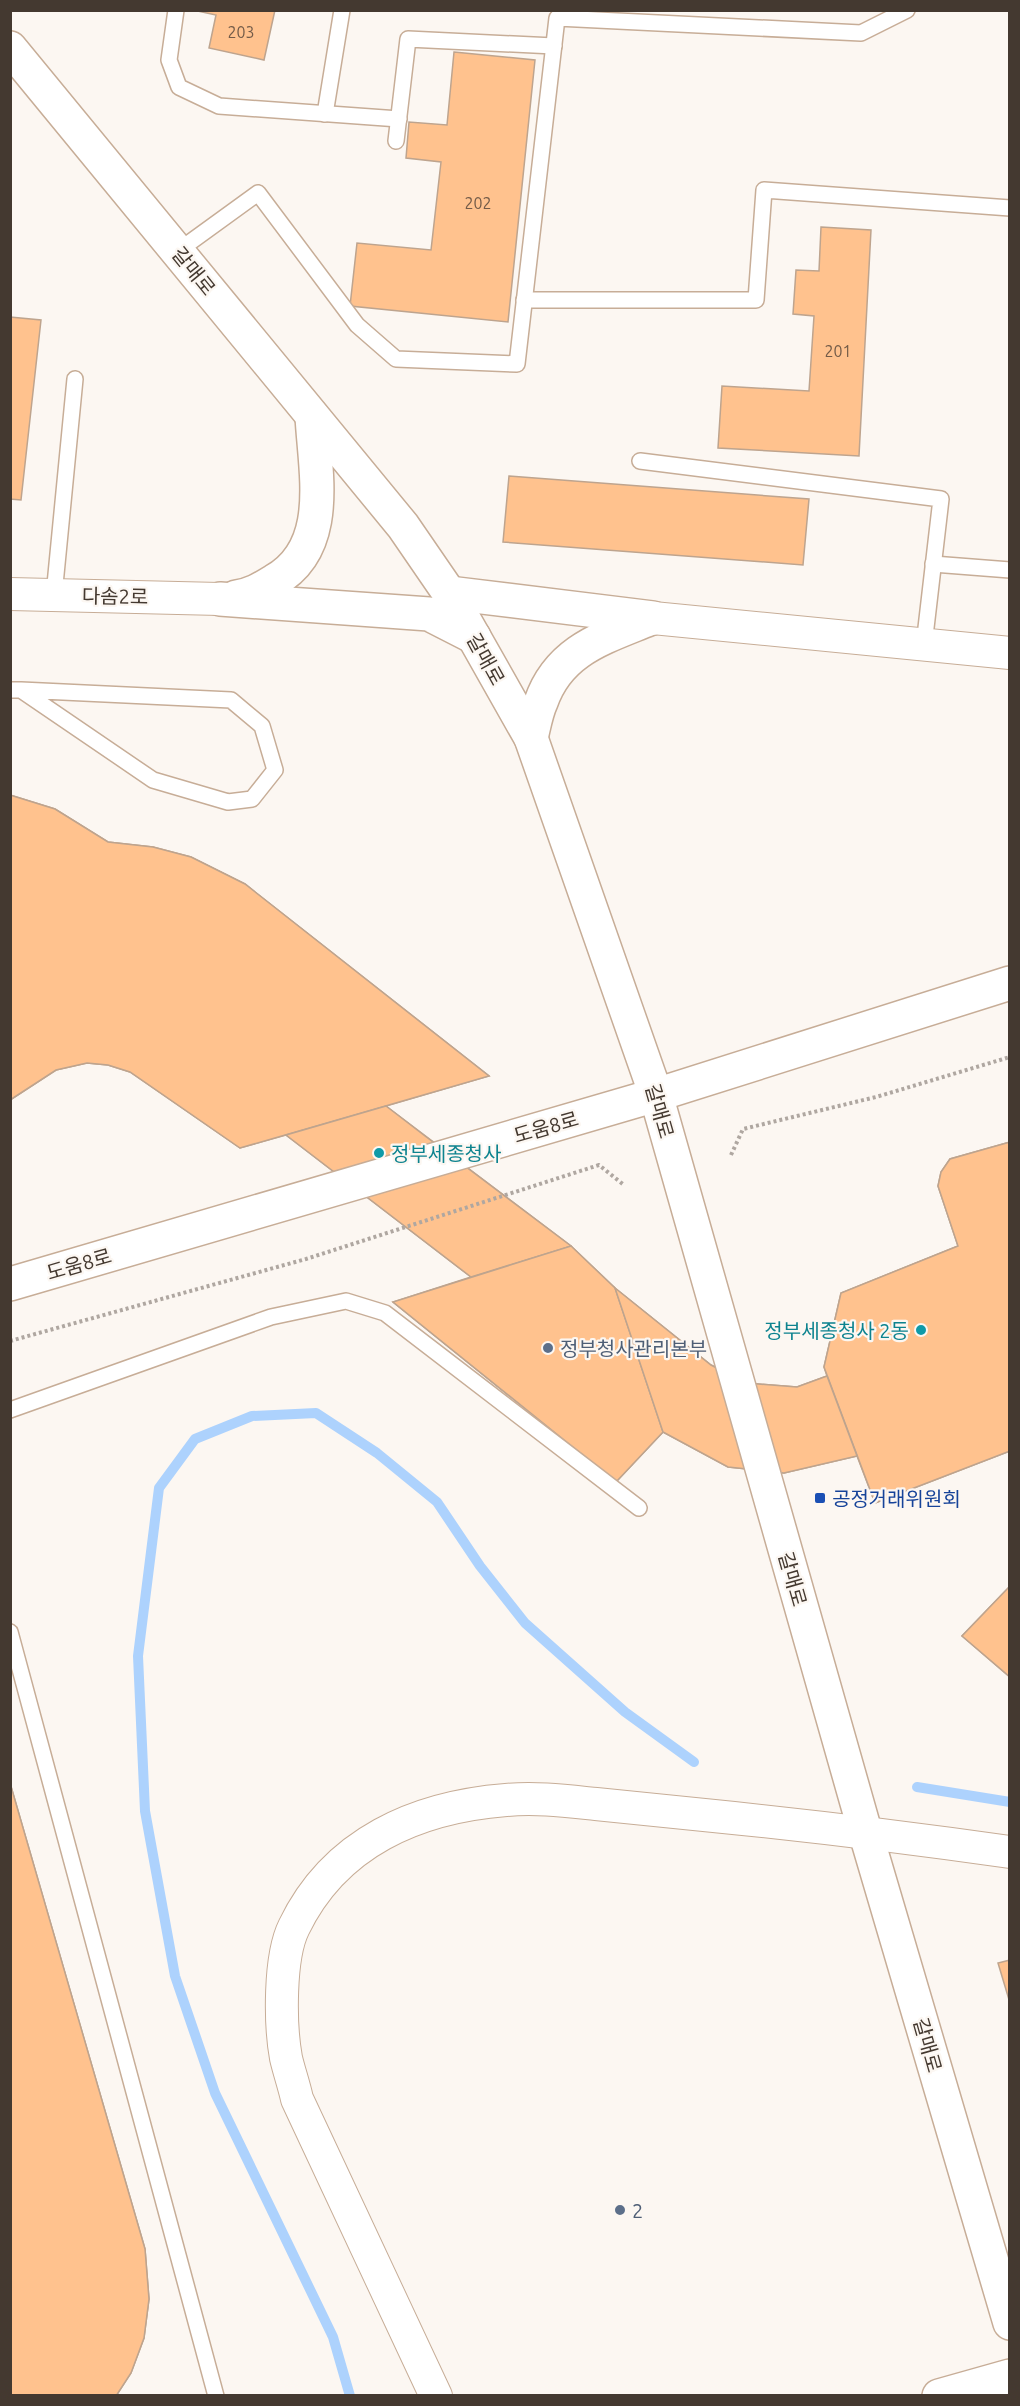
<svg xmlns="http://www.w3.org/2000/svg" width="1020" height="2406" font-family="Ubuntu,'Noto Sans KR',sans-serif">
<rect width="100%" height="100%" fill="#fcf7f2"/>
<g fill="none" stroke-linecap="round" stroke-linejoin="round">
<g stroke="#add2fd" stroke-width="10">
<path d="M917 1787 1010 1802"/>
<path d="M350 2396 333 2337 215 2093 175 1976 145 1811 138 1656 159 1488 195 1439 252 1416 316 1413 377 1453 437 1502 480 1566 525 1623 625 1712 694 1762"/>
</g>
</g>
<g fill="#ffc28e" stroke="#bea48e" stroke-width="1.5">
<path d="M193 10H275L264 60 209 48 216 15Z"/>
<path d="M454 52 535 60 508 322 350 306 357 243 431 250 441 162 406 158 409 122 447 125Z"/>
<path d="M821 227 871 230 859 456 718 448 722 386 809 391 814 316 793 314 796 270 819 271Z"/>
<path d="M10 317 41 320 21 500 10 499Z"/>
<path d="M509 476 809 499 803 565 503 542Z"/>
<path d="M10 795 55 809 108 842 153 847 191 857 245 884 489 1076 386 1106 571 1246 615 1288 711 1365 746 1383 797 1387 827 1376 824 1367 841 1293 958 1246 938 1186 941 1172 950 1159 1010 1142V1451L875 1503 857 1456 784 1473 728 1467 663 1432 616 1482 393 1302 471 1277 286 1135 240 1148 130 1072 108 1065 87 1063 56 1070 10 1100Z"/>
<path d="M10 795 55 809 108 842 153 847 191 857 245 884 489 1076 240 1148 130 1072 108 1065 87 1063 56 1070 10 1100Z"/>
<path d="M386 1106 425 1136 571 1246 471 1277 286 1135Z"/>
<path d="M1010 1142V1451L875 1503 824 1367 841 1293 958 1246 938 1186 941 1172 950 1159Z"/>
<path d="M571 1246 615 1288 663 1432 616 1482 393 1302Z"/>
<path d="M615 1288 711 1365 746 1383 797 1387 827 1376 857 1456 784 1473 728 1467 663 1432Z"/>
<path d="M1010 1586V1677L962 1636Z"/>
<path d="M1010 1586V1677L962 1636Z"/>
<path d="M10 1783 145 2249 149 2299 144 2338 131 2373 116 2396H10Z"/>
<path d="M10 1783 145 2249 149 2299 144 2338 131 2373 116 2396H10Z"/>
<path d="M1010 1960V2003L998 1963Z"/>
</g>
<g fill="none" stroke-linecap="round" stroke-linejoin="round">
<g stroke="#c7ad97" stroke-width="18">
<g id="lane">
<path d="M176 10 169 60 179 87 219 106 399 119"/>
<path d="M325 114 342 10"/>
<path d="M396 141 408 39 554 46"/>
<path d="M178 251 258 193 357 325 396 359 517 364 557 18 861 33 907 10"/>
<path d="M524 300H756L764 190 1010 208"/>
<path d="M640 461 941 499 924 645"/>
<path d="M933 564 1010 570"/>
<path d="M54 595 75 379"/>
<path d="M10 690H21L231 700 262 726 275 770 252 799 228 802 153 780 21 690"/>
<path d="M10 1410 271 1317 346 1301 385 1313 639 1508"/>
<path d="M10 1632 216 2396"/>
</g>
</g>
<g stroke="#c7ad97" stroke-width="34">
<g id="street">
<path d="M10 594 220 599"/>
<path d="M653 618 1010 653"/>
<path d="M436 2396 297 2099C294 2085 289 2071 286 2058 280 2025 279 1957 294 1927 335 1842 417 1807 506 1800 536 1797 567 1801 596 1804 635 1808 675 1812 714 1816 813 1826 911 1838 1010 1852"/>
</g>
</g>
<g stroke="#c7ad97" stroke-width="36">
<g id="secondary">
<path d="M10 48 403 526 449 593 531 738 656 1095 865 1831 1010 2323"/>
<path d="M449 593 653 618"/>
<path d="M236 597C251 595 261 589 274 581 333 548 315 473 312 416"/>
<path d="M220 599 429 614 474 637"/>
<path d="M531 738C534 726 536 713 541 702 559 650 603 638 649 619"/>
<path d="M10 1284 656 1095 1010 983"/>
<path d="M939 2396 1010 2376"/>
</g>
</g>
<g stroke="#afa7a1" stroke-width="4" stroke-dasharray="3 3" stroke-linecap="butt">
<path d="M731 1155 743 1129 876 1097 1010 1057"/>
<path d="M10 1341 306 1259 599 1165 624 1185"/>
</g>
<use href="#lane" stroke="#fff" stroke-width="15"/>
<use href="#street" stroke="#fff" stroke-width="32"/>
<use href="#secondary" stroke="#fff" stroke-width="33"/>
</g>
<g fill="#0f9aa8" stroke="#fcf7f2" stroke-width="2">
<circle cx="379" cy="1153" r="6"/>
<circle cx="921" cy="1330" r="6"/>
</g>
<g fill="#5c6f8a" stroke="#fcf7f2" stroke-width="2">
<circle cx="548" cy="1348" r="6"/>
<circle cx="620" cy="2210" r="6"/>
</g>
<rect fill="#1a4fb4" stroke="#fcf7f2" stroke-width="2" x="814" y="1492" width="12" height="12" rx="3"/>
<g text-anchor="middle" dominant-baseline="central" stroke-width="4.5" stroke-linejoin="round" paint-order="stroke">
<g font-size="16" fill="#735b48">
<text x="241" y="32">203</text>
<text x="478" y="203">202</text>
<text x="838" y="351">201</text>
</g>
<g font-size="20" fill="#443930" stroke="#fcf7f2">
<text transform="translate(194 271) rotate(51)">갈매로</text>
<text transform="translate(115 596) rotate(1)">다솜2로</text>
<text transform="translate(486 659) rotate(61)">갈매로</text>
<text transform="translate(660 1111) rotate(74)">갈매로</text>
<text transform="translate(546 1127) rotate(-16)">도움8로</text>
<text transform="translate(79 1264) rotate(-16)">도움8로</text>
<text transform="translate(793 1579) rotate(74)">갈매로</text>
<text transform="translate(928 2045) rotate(74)">갈매로</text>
</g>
<g font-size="20" fill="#0d838f" stroke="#fcf7f2" text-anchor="start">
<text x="391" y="1153">정부세종청사</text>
<text x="909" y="1330" text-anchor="end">정부세종청사 2동</text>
</g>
<g font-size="20" fill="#4e5e75" stroke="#fcf7f2" text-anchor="start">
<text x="560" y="1348">정부청사관리본부</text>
<text x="632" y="2210">2</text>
</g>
<g font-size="20" fill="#164399" stroke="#fcf7f2" text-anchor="start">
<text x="832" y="1498">공정거래위원회</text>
</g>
</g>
<rect width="1020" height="2406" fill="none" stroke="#443930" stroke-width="24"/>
</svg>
